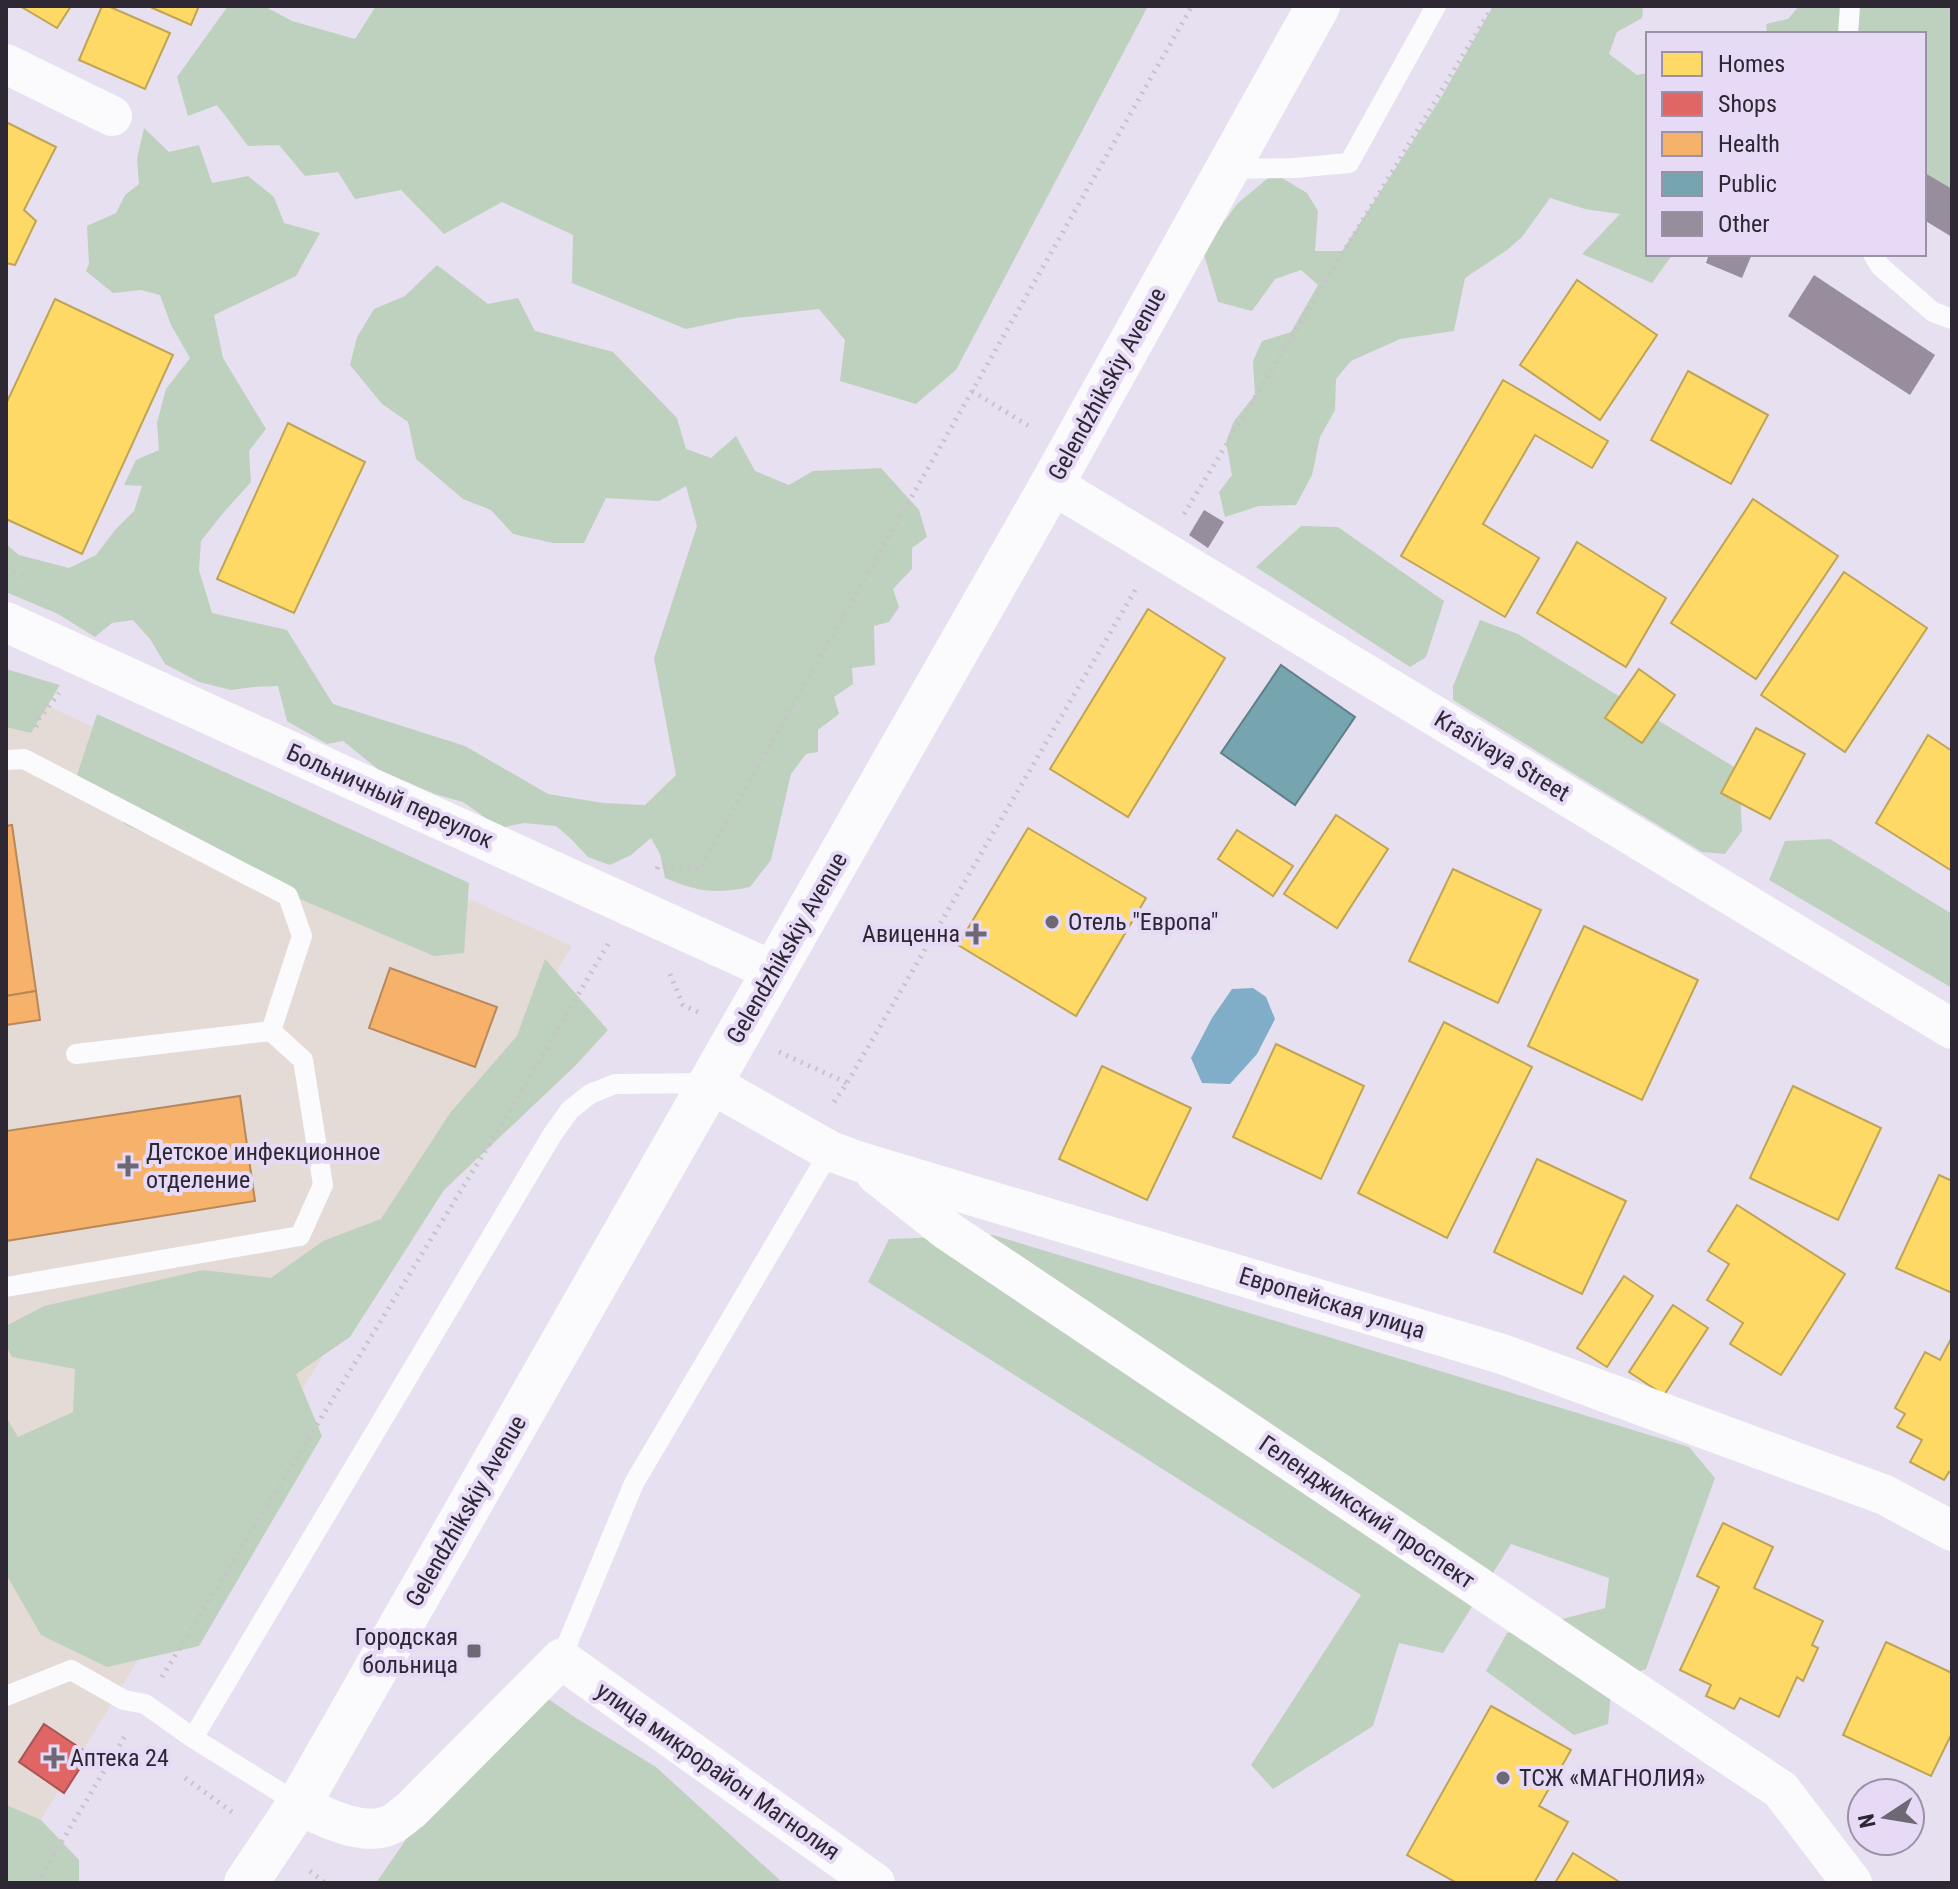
<svg xmlns="http://www.w3.org/2000/svg" width="1958" height="1889" font-family="'Roboto Condensed',sans-serif">
<rect width="100%" height="100%" fill="#e7e0f0"/>
<path fill="#e4dad6" d="M6 687 572 946 6 1877Z"/>
<g fill="#bed1be">
<path d="M228 6H264L292 21 355 39 376 6H1148L956 370 916 404 840 381 845 340 819 309 737 318 686 329 572 283 573 235 502 202 444 234 401 190 355 199 338 172 305 176 279 145 248 146 217 105 188 116 177 77Z"/>
<path d="M1493 6H1639L1643 9 1642 18 1617 32 1609 54 1637 75 1648 73V254H1673L1652 283 1582 254 1620 214 1585 209 1550 198 1522 237 1507 250 1465 278 1454 331 1400 339 1351 361 1336 379 1335 410 1320 437 1312 475 1296 505 1259 506 1225 517 1219 492 1232 475 1226 442 1234 421 1255 395 1253 361 1262 341 1291 332 1318 285 1301 270 1275 279 1252 311 1218 302 1203 251 1237 204 1274 173 1307 193 1318 211 1315 251H1342L1439 101Z"/>
<path d="M1799 6H1952V224L1924 219V34H1767L1766 24 1788 19Z"/>
<path d="M144 128 169 152 199 145 212 183 248 176 274 197 284 223 320 233 296 276 214 315 223 358 266 429 249 451 251 482 224 512 201 541 199 570 212 613 287 630 333 704 465 746 548 794 603 803 645 805 676 775 654 658 697 526 686 486 659 501 606 498 584 543H553L513 534 491 510 463 499 416 459 408 422 382 404 350 365 357 337 374 309 405 296 437 265 488 304 518 298 535 331 613 352 677 418 686 449 711 458 736 436 755 471 789 485 813 471 881 468 919 510 927 537 912 548V569L893 589 899 607 889 622 874 626 875 665 852 668 853 684 834 697 839 714 818 730V752L806 754 791 774 771 860 750 887C716 894 698 892 665 878L660 854 651 838 631 855 610 865 588 857 571 839 556 826 524 823 500 828 463 802 435 794 379 770 343 741 327 744 287 721 278 686 254 687 231 690 199 682 165 664 150 639 133 620 112 623 95 637 58 614 6 592V544L19 555 69 568 96 555 115 530 134 511 142 486 124 485 136 460 159 450 157 423 166 389 190 358 171 325 160 295 141 290 113 293 86 271 89 264 87 226 116 213 125 195 139 184 137 159Z"/>
<path d="M1301 526 1338 527 1444 601 1426 657 1410 667 1256 567Z"/>
<path d="M1480 620 1518 634 1739 770 1742 831 1725 854 1702 852 1453 700V686Z"/>
<path d="M6 669 60 685 31 733 6 727Z"/>
<path d="M97 714 469 883 464 953 434 956 126 825 77 775Z"/>
<path d="M1830 839 1952 914V988L1769 880 1785 841Z"/>
<path d="M545 959 608 1030 575 1066 444 1190 350 1337 296 1374 322 1436 199 1646 107 1667 41 1635 6 1574V1417L18 1437 73 1412 75 1369 12 1357 6 1346V1326L44 1306 203 1270 271 1278 323 1241 381 1219 450 1113 517 1036Z"/>
<path d="M993 1235 1689 1447 1715 1478 1646 1669 1612 1681 1608 1724 1574 1735 1486 1671 1507 1633 1605 1608 1609 1578 1511 1544 1443 1653 1399 1643 1373 1726 1273 1789 1251 1765 1361 1595 868 1282 889 1239Z"/>
<path d="M541 1694 576 1718 656 1767 783 1883H376L407 1838Z"/>
<path d="M6 1805 41 1820 79 1860V1883H6Z"/>
</g>
<path fill="#80adc7" d="M1253 988 1266 997 1275 1019 1257 1054 1230 1084 1202 1083 1191 1058 1212 1018 1232 989Z"/>
<g fill="#ffd966" stroke="#c0a456" stroke-width="2">
<path d="M20 6H71L57 28Z"/>
<path d="M102 6H108L170 33 145 89 79 60Z"/>
<path d="M148 6H199L191 25Z"/>
<path d="M6 122 56 147 24 210 36 221 15 265 6 263Z"/>
<path d="M1577 280 1657 335 1600 420 1520 365Z"/>
<path d="M55 299 173 355 82 554 6 519V404Z"/>
<path d="M1688 371 1768 415 1731 484 1651 440Z"/>
<path d="M1503 380 1608 441 1592 468 1535 435 1483 524 1539 558 1505 617 1401 556Z"/>
<path d="M288 423 365 462 294 613 217 579Z"/>
<path d="M1753 499 1838 556 1756 679 1671 623Z"/>
<path d="M1577 542 1666 598 1626 667 1537 613Z"/>
<path d="M1844 572 1927 628 1845 752 1761 695Z"/>
<path d="M1148 609 1225 658 1128 817 1050 769Z"/>
<path d="M1639 669 1675 695 1642 743 1605 718Z"/>
<path d="M1756 728 1805 754 1770 819 1721 793Z"/>
<path d="M1928 735 1952 751V871L1876 823Z"/>
<path d="M1336 815 1388 849 1337 928 1284 894Z"/>
<path d="M1028 828 1146 898 1076 1016 958 945Z"/>
<path d="M1237 830 1293 866 1273 896 1218 859Z"/>
<path d="M1453 869 1541 910 1498 1003 1409 961Z"/>
<path d="M1584 926 1698 980 1642 1100 1528 1046Z"/>
<path d="M1444 1022 1532 1067 1447 1238 1358 1193Z"/>
<path d="M1276 1044 1364 1086 1321 1179 1233 1137Z"/>
<path d="M1102 1066 1191 1108 1147 1200 1059 1159Z"/>
<path d="M1793 1086 1881 1128 1838 1220 1750 1178Z"/>
<path d="M1537 1159 1626 1201 1582 1294 1494 1252Z"/>
<path d="M1939 1175 1952 1181V1293L1896 1268Z"/>
<path d="M1737 1205 1845 1274 1781 1375 1730 1344 1743 1323 1707 1300 1729 1264 1708 1251Z"/>
<path d="M1624 1276 1653 1296 1607 1367 1577 1348Z"/>
<path d="M1673 1305 1708 1328 1664 1395 1629 1372Z"/>
<path d="M1952 1337V1474L1949 1472 1944 1480 1910 1462 1922 1440 1897 1427 1905 1414 1895 1408 1925 1352 1940 1360Z"/>
<path d="M1723 1523 1773 1547 1754 1588 1823 1621 1812 1645 1818 1648 1803 1681 1797 1677 1779 1717 1740 1698 1734 1709 1706 1696 1711 1685 1680 1670 1719 1587 1697 1576Z"/>
<path d="M1886 1642 1952 1673V1733L1931 1776 1843 1735Z"/>
<path d="M1491 1706 1571 1750 1539 1806 1568 1822 1534 1883H1457L1407 1855Z"/>
<path d="M1573 1853 1621 1883H1555Z"/>
</g>
<path fill="#e06666" stroke="#aa5356" stroke-width="2" d="M44 1724 89 1754 64 1793 19 1762Z"/>
<g fill="#f6b26b" stroke="#b9885a" stroke-width="2">
<path d="M12 825 36 991 6 996V826Z"/>
<path d="M390 968 497 1007 475 1067 369 1028Z"/>
<path d="M36 991 40 1020 6 1025V996Z"/>
<path d="M240 1096 255 1201 6 1241V1131Z"/>
</g>
<path fill="#76a5af" stroke="#607f8a" stroke-width="2" d="M1281 665 1355 717 1295 805 1221 753Z"/>
<g fill="#978d9c">
<path d="M1925 173 1952 189V237L1924 220Z"/>
<path d="M1709 254H1752L1742 278 1706 263Z"/>
<path d="M1814 275 1935 355 1910 395 1788 316Z"/>
<path d="M1204 510 1224 522 1208 548 1189 535Z"/>
</g>
<g fill="none" stroke-linecap="round" stroke-linejoin="round">
<g stroke="#c6c3c9" stroke-width="5" stroke-dasharray="2 6" stroke-linecap="butt">
<path d="M972 391 1032 428"/>
<path d="M1184 514 1493 6"/>
<path d="M6 569 27 578"/>
<path d="M36 727 39 719 59 693"/>
<path d="M657 869 658 867 699 869 1192 6"/>
<path d="M670 974 683 1005 698 1012"/>
<path d="M779 1052 847 1083"/>
<path d="M834 1102 847 1083 1137 587"/>
<path d="M162 1677 511 1109 608 944"/>
<path d="M185 1778 235 1814"/>
<path d="M310 1871 325 1883"/>
<path d="M37 1883 125 1736"/>
</g>
<g stroke="#fbfafd" stroke-width="20">
<path d="M1848 34 1850 6"/>
<path d="M1226 169 1294 168 1349 163 1436 6"/>
<path d="M1873 254 1880 266 1933 312 1952 319"/>
<path d="M6 760 24 759 288 896 302 936 271 1031"/>
<path d="M6 1287 300 1236 323 1185 303 1060 271 1031 76 1054"/>
<path d="M561 1659 634 1483 830 1151"/>
<path d="M6 1696 71 1670 124 1700 145 1704 193 1738 299 1804"/>
<path d="M193 1738 552 1135 570 1110 590 1094 615 1084 710 1083"/>
</g>
<g stroke="#fbfafd" stroke-width="40">
<path d="M6 64 112 116"/>
<path d="M1052 484 1952 1029"/>
<path d="M6 622 773 971"/>
<path d="M710 1083 830 1151 860 1162 1502 1354 1885 1495 1952 1531"/>
<path d="M876 1174 948 1231 1781 1790 1852 1883"/>
<path d="M299 1804C322 1817 364 1837 390 1825 397 1822 404 1815 411 1810L561 1659 875 1883"/>
</g>
<path stroke="#fbfafd" stroke-width="44" d="M246 1883 299 1804 1052 484 1318 6"/>
</g>
<g fill="#6d6874" stroke="#e6daf6" stroke-width="3">
<circle cx="1052" cy="922" r="8"/>
<path d="M972 922h8v8h8v8h-8v8h-8v-8h-8v-8h8z"/>
<path d="M124 1154h8v8h8v8h-8v8h-8v-8h-8v-8h8z"/>
<rect x="466" y="1643" width="16" height="16" rx="4"/>
<path d="M50 1746h8v8h8v8h-8v8h-8v-8h-8v-8h8z"/>
<circle cx="1503" cy="1778" r="8"/>
</g>
<g text-anchor="middle" dominant-baseline="central" stroke-width="8" stroke-linejoin="round" paint-order="stroke">
<g font-size="24" fill="#2c2732" stroke="#e6daf6">
<text transform="translate(1107 384) rotate(-61)">Gelendzhikskiy Avenue</text>
<text transform="translate(1502 756) rotate(31)">Krasivaya Street</text>
<text transform="translate(390 796) rotate(24)">Больничный переулок</text>
<text transform="translate(787 948) rotate(-60)">Gelendzhikskiy Avenue</text>
<text transform="translate(1332 1303) rotate(17)">Европейская улица</text>
<text transform="translate(466 1511) rotate(-60)">Gelendzhikskiy Avenue</text>
<text transform="translate(1367 1512) rotate(34)">Геленджикский проспект</text>
<text transform="translate(718 1771) rotate(35)">улица микрорайон Магнолия</text>
</g>
<g font-size="24" fill="#2c2732" stroke="#e6daf6" text-anchor="start">
<text x="1068" y="922">Отель "Европа"</text>
<text x="960" y="934" text-anchor="end">Авиценна</text>
<text x="146" y="1152">Детское инфекционное<tspan x="146" dy="28">отделение</tspan></text>
<text x="458" y="1637" text-anchor="end">Городская<tspan x="458" dy="28">больница</tspan></text>
<text x="70" y="1758">Аптека 24</text>
<text x="1519" y="1778">ТСЖ «МАГНОЛИЯ»</text>
</g>
</g>
<rect width="1958" height="1889" fill="none" stroke="#2c2732" stroke-width="16"/>
<rect x="1646" y="32" width="280" height="224" fill="#e6daf6" stroke="#9c92a8" stroke-width="2"/>
<rect x="1662" y="52" width="40" height="24" fill="#ffd966" stroke="#9c92a8" stroke-width="2"/>
<text x="1718" y="72" font-size="24" fill="#2c2732">Homes</text>
<rect x="1662" y="92" width="40" height="24" fill="#e06666" stroke="#9c92a8" stroke-width="2"/>
<text x="1718" y="112" font-size="24" fill="#2c2732">Shops</text>
<rect x="1662" y="132" width="40" height="24" fill="#f6b26b" stroke="#9c92a8" stroke-width="2"/>
<text x="1718" y="152" font-size="24" fill="#2c2732">Health</text>
<rect x="1662" y="172" width="40" height="24" fill="#76a5af" stroke="#9c92a8" stroke-width="2"/>
<text x="1718" y="192" font-size="24" fill="#2c2732">Public</text>
<rect x="1662" y="212" width="40" height="24" fill="#978d9c" stroke="#9c92a8" stroke-width="2"/>
<text x="1718" y="232" font-size="24" fill="#2c2732">Other</text>
<g transform="translate(1886 1817) rotate(258)"><circle r="38" fill="#e6daf6" stroke="#9c92a8" stroke-width="2"/>
<path d="M0-6L14 30L0 20L-14 30Z" fill="#6d6874"/>
<text y="-12" font-size="22" font-weight="bold" text-anchor="middle" fill="#2c2732">N</text>
</g>
</svg>
